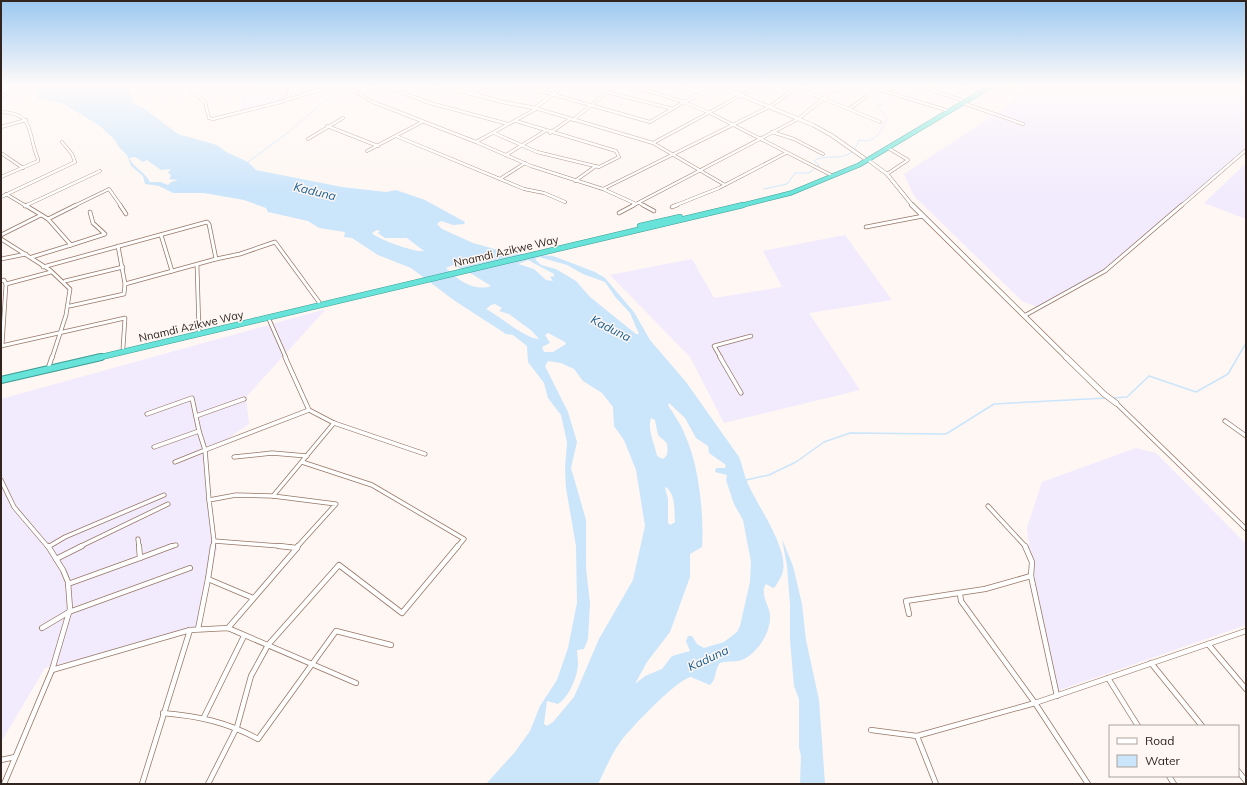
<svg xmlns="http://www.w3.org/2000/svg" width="1247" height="785" font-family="Mulish,sans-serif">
<rect width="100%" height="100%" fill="#fef7f3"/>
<g fill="#f1ebfd">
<path d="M240 85H289L284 100 242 112Z"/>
<path d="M299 85H333L297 96Z"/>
<path d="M1028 85H1246V150L1105 270 1042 309 1022 301 914 196 904 174 1008 106Z"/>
<path d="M1245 164 1246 219 1204 203Z"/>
<path d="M845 235 892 300 809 313 860 390 724 423 690 357 610 275 692 259 714 298 782 287 763 251Z"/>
<path d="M326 309 246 397 249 424 208 452 213 533 217 548 199 624 195 630 45 668 1 742V399Z"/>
<path d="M1136 448 1156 453 1246 544V625L1054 692 1038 623 1027 528 1042 482Z"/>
</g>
<g fill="#cbe5fb" fill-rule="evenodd">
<path d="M29 85H101L129 88 133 103 145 109 178 134 217 145 226 152 248 162 256 170 342 187 386 192 396 190 425 200 465 222 464 224 453 225 441 221 437 224 442 229 473 243 509 253 553 256 595 272 605 278 634 312 650 340 686 382 739 457C743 466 744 477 749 486 758 506 788 548 783 571 782 576 778 582 775 587L773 588 766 584C759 594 770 606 770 616 771 632 758 652 744 659 736 663 728 660 720 663 714 670 717 679 710 685L691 677C676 680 632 727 621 741 612 753 605 770 598 784H486L515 752 530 731 540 706 557 680 568 648 577 603 576 546 566 488 565 468 567 442 561 415 548 398 544 383 528 362 527 346 513 335 506 334 455 301 411 268 378 255 352 238 344 237 345 232 319 228 308 221 268 212 266 208 244 200 204 193H173L159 186 145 184 143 176 131 166 127 155 118 146 115 140 100 126 62 103 36 98 39 93ZM135 157 143 162 147 160 161 170 171 169 168 172 171 176 169 179 178 180 171 182 168 185 161 182H150C145 172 134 168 129 158ZM377 230 380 231 378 233 385 238H407L424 251C416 253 377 239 372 233ZM539 257 567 265 583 274 605 282 616 298 630 313 639 334H636L590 297 576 281 556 269 541 265 535 259ZM528 260 554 274V276L550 277 553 281 546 280 534 269 518 264ZM453 265 472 274 491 286C475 292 457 280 446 268ZM495 304 502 308 499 311 509 314 532 331 539 339C526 339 498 315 486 309L491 305ZM548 333 565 342 566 344 553 352H544L542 347 550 343 545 335ZM548 361 561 363 574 369 583 381 602 393 613 407 614 426 624 440 636 470 645 526 633 580 599 639 574 697 553 722 547 726 544 724 547 701 558 704C569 697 578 676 578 663 578 659 577 654 577 650L584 649 588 639 590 603 586 568V520L571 468 577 442 568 412 545 366ZM669 403 685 418 696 438 708 446 709 453 726 465 725 468H716L715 472 727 475 726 480 734 504 743 520 751 562 750 582 740 626 737 632 724 642 704 648 697 644 692 636H688L686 641 690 651 672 656 662 669 645 676 635 684 647 662 670 632 690 577V554L702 547C704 514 699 465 685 435 681 424 674 415 668 405ZM651 418 655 420 658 435C666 443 669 441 667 455L663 459 657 456C655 444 647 431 651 418ZM666 487C676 495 674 510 675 522L670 525 668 523V499L665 488Z"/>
<path d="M782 539 793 566 802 604 806 640 819 700 825 784H800L801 756 799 747V699L794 686 790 640V605L787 566Z"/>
</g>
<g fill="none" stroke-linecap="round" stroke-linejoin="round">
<g stroke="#cbe5fb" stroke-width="1">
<path d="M382 85H392"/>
<path d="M248 162 286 134 328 98 350 90 380 85"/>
<path d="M764 189 787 184 795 173H809L819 165 814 161C827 151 850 167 859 140 876 144 880 132 887 119L877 105 885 104 876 95 883 85"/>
</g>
<g stroke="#cbe5fb" stroke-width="1.5">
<path d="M1113 398 1127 397 1149 376 1196 392 1228 374 1246 343"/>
<path d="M746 480 769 475 796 462 824 442 850 433 946 434 994 404 1107 398"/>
</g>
<g stroke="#977767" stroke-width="3.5">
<g id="minor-far3">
<path d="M192 85V91L205 102 209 118 213 119 277 103 335 85"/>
<path d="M344 85 373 102 476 142 531 166 603 189 636 204"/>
<path d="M509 85 548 93 650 122 684 102 720 85"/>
<path d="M579 85 673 109"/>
<path d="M629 85 684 102 710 113 831 175"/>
<path d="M671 85 696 96"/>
<path d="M790 85 880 122"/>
<path d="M864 85 946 110"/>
<path d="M917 85 961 100"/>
<path d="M965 85 980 89"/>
<path d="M1 86 4 85"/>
<path d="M389 88 430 103 508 124"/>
<path d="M469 93 488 85"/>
<path d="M1 97 5 95"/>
<path d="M287 100 292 85"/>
<path d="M963 103 1023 124"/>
<path d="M535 108 653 143 725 185"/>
<path d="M849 109 866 97"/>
<path d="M1 112C36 113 27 134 38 159V161L1 177"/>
<path d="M573 120 607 92"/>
<path d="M327 126 378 146"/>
<path d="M1 127 26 120"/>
<path d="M772 132 794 139 823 154"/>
<path d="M494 133 537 152 599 167 619 157 616 151 516 121"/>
<path d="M550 133 570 119"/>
<path d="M396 136 524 189 544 193 565 202"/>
<path d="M308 139 343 118"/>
<path d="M476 142 536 109"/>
<path d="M653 143 760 85"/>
<path d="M367 151 422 122"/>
<path d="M1 153 23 168"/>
<path d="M506 155 545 131"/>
<path d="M887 174 908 160 888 148"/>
<path d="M500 179 525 163"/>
<path d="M575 181 596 166"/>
<path d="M603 189 771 106 800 85"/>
<path d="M6 194 26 206"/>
<path d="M1 197 75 162 72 154 62 142"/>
<path d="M639 203 645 206"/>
<path d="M25 206 100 171"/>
<path d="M74 206 109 189 121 206"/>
<path d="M632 206 798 119 828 95 844 85"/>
<path d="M674 206 719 188 786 153"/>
<path d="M1181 206 1246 150"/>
</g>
</g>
<g stroke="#977767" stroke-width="4.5">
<g id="minor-far2">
<path d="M25 205 48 219 71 245 32 257"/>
<path d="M120 205 126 214"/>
<path d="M643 205 654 211"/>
<path d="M25 206 27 205"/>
<path d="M672 207 677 205"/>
<path d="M619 213 634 205"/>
<path d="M48 219 76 205"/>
<path d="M866 227 923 216"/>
<path d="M1 235 41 215"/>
<path d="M161 235 172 271"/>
<path d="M1 239 50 270 70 289 66 315 52 358"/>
<path d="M71 245 105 234 93 223 90 212"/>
<path d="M1 259 26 254"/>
<path d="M216 259 240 254 275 242 319 302"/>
<path d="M197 265 199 331"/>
<path d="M43 267 207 222 209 224 216 259 125 284"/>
<path d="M1 281 4 280 6 284 51 272"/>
<path d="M65 281 123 267"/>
<path d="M70 306 124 294 125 284 118 246"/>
<path d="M1024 316 1105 271 1182 205"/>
<path d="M268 317 286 358"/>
<path d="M1 346 125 318 123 348"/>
<path d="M2 346 6 284"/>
<path d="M721 358 714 346 751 336"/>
</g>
</g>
<g stroke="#977767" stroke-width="5">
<g id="minor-far1">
<path d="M285 357 309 410 334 423"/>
<path d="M720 357 741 393"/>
<path d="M49 366 52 357"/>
<path d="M1116 403 1246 529"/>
<path d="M147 414 192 398 199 431 154 447"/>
<path d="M196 416 244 399"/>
<path d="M1225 421 1246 436"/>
<path d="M234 457 272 453 307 456"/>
<path d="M175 462 205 450 199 431"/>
<path d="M302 462 372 485 464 539 457 547"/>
<path d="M1 480 14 507 48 547"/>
<path d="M273 496 334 423 425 454"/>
<path d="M209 500 205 450 309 410"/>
<path d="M988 506 1026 547"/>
<path d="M138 539 139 547"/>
<path d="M214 541 291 547"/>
<path d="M48 547 65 537 164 495"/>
<path d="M79 547 168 504"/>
<path d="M169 547 176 545"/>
<path d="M213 547 214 541 209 500 236 495 273 496 336 504 297 547"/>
</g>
</g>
<g stroke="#977767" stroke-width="6">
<g id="minor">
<path d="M213 546 208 579 253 598"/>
<path d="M1025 546 1032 562 1031 576 1057 696"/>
<path d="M297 548 298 546"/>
<path d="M140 558 172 546"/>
<path d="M56 559 82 546"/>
<path d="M68 584 140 558 139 546"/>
<path d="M960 594 961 601 1035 703 1088 784"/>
<path d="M909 614 906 601 985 589 1031 576"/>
<path d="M42 628 69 612 190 568"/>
<path d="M228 628 297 548 279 546"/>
<path d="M198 629 208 579"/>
<path d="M1208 644 1246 689"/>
<path d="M1151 663 1202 726"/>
<path d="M52 670 190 630 228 628 356 683"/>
<path d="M1108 678 1138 726"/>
<path d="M163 713C198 716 227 722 258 739L336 631 391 645"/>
<path d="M204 717 244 636"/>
<path d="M871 730 917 736 936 784"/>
<path d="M917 736 1035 703 1246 631"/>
<path d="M1 760 15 757"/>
<path d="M1238 771 1246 781"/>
<path d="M1169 776 1174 784"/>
<path d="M4 784 52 670 70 609 68 582 63 570 48 546"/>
<path d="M142 784 190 630"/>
<path d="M208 784 237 727 251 676 268 645 339 565 402 613 458 546"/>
</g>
</g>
<g stroke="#977767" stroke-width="4">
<g id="tertiary-far2">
<path d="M439 85 503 102 535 108 565 85"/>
<path d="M716 85 813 125 831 135 864 158"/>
<path d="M868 160 887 174 913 206"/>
</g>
</g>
<g stroke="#977767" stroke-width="5.5">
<path id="tertiary-far1" d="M912 205 1067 358"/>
</g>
<g stroke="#977767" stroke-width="6">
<path id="tertiary" d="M1066 357 1104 394 1116 403"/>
</g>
<g stroke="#3c9c92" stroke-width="5">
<path id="trunk-far2" d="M739 206 791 193 859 165 993 85"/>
</g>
<g stroke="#3c9c92" stroke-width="6">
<g id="trunk-far1">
<path d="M640 226 680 217"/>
<path d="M97 358 743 205"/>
</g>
</g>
<g stroke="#3c9c92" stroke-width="8">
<path id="trunk" d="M1 380 101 357"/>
</g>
<use href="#minor-far3" stroke="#fff" stroke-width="2.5"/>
<use href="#minor-far2" stroke="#fff" stroke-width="3"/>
<use href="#minor-far1" stroke="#fff" stroke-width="3.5"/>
<use href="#minor" stroke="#fff" stroke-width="4.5"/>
<use href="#tertiary-far2" stroke="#fff" stroke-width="3"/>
<use href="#tertiary-far1" stroke="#fff" stroke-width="4"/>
<use href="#tertiary" stroke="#fff" stroke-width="5"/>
<use href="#trunk-far2" stroke="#68e3da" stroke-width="4"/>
<use href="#trunk-far1" stroke="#68e3da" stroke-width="5"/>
<use href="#trunk" stroke="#68e3da" stroke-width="6"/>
</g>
<linearGradient id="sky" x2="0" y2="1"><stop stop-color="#9cc8f0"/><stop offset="0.44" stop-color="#fffbfa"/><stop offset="1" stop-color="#fffbfa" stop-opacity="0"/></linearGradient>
<rect width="1247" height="195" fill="url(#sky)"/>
<g text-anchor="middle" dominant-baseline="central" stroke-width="3" stroke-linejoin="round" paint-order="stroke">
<g font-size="11" fill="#31241e" stroke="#fef7f3">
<text transform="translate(506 251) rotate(-13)">Nnamdi Azikwe Way</text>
<text transform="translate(191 326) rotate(-13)">Nnamdi Azikwe Way</text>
</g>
<g font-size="12" font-style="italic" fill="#155c8f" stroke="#fef7f3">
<text transform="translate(315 191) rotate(14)">Kaduna</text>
<text transform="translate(611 328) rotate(27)">Kaduna</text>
<text transform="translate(708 658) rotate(-25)">Kaduna</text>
</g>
</g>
<rect width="1247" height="785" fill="none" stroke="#31241e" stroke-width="4"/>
<rect x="1109" y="725" width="130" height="52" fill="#fef7f3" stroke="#aca39e"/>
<rect x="1117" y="738" width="20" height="6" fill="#ffffff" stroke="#aca39e"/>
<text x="1145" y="745" font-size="12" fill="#31241e">Road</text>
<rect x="1117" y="755" width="20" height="12" fill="#cbe5fb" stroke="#aca39e"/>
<text x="1145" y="765" font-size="12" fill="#31241e">Water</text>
</svg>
